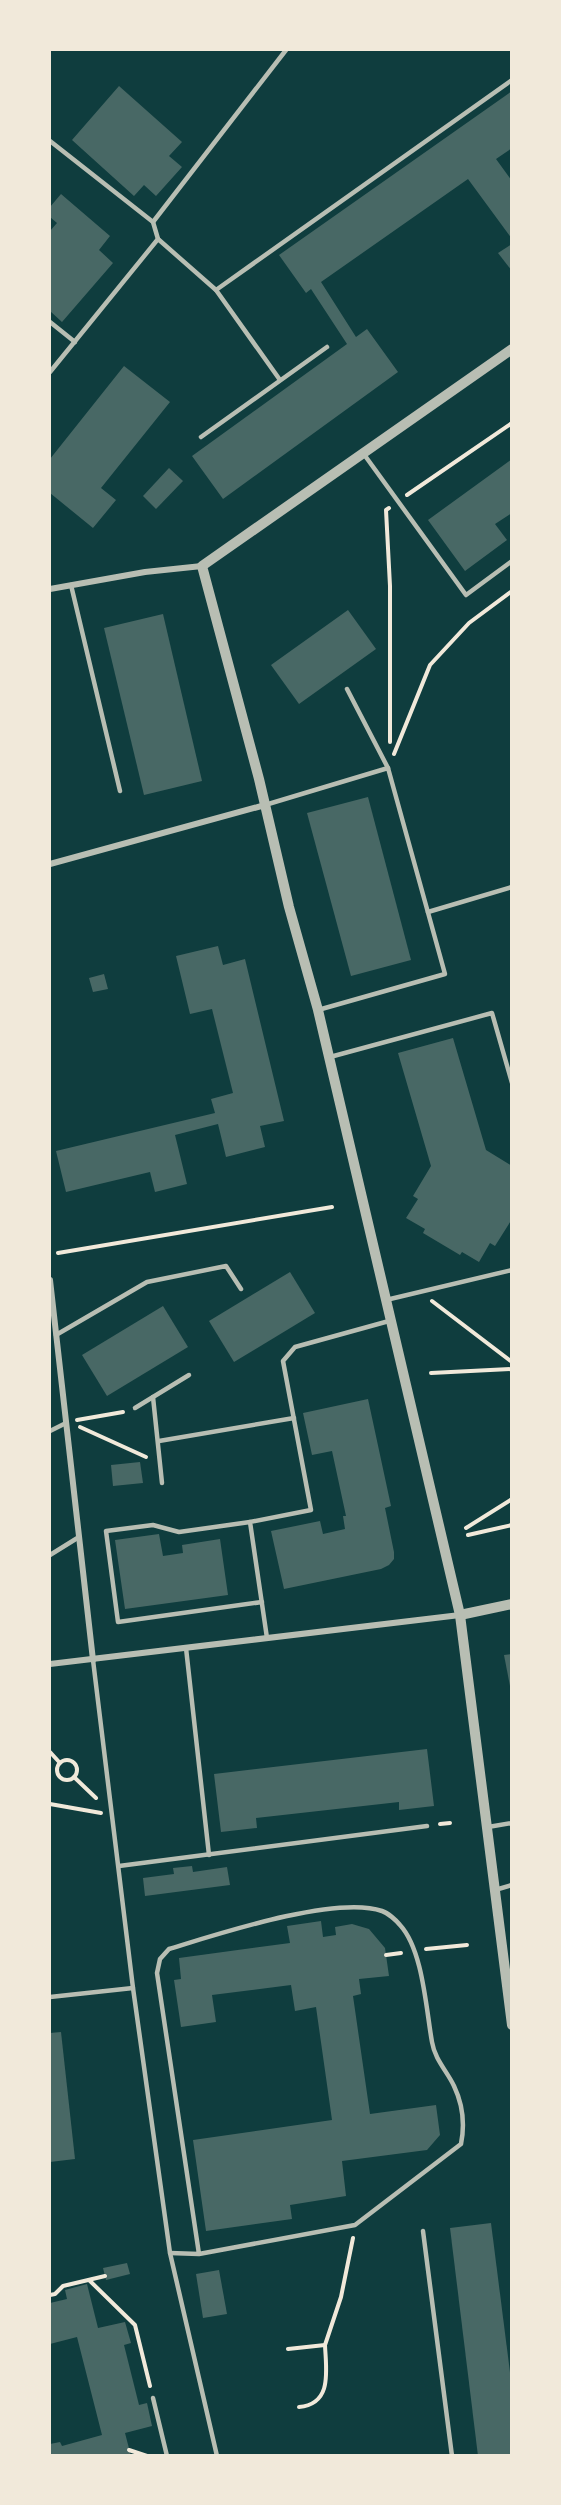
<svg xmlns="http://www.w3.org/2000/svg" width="561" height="2505" font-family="Mulish,sans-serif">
<rect width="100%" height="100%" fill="#0f3d3e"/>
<g fill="#486865">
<path d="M119 86 182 142 169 156 182 167 156 196 144 185 134 196 72 140Z"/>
<path d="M512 91V148L496 159 512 181V239L468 179 321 282 356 337 367 329 398 372 223 499 192 456 347 344 311 289 306 293 279 255Z"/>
<path d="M61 194 110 236 99 250 113 263 62 322 50 311V231L57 223 50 217V207Z"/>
<path d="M512 244V271L498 253Z"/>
<path d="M124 366 170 402 101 488 116 500 93 528 50 493V459Z"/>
<path d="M512 459V513L495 524 507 540 465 571 428 520Z"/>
<path d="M169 468 183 481 156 509 143 496Z"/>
<path d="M348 610 376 649 299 704 271 665Z"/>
<path d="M163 614 202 781 144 795 104 628Z"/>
<path d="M368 797 411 960 351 976 307 813Z"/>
<path d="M218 946 223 965 245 959 284 1121 260 1126 265 1147 226 1157 218 1124 175 1135 187 1184 155 1192 150 1172 66 1192 56 1151 215 1113 211 1099 233 1093 212 1009 190 1014 176 956Z"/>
<path d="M104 974 108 989 93 992 89 978Z"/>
<path d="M453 1038 486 1150 512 1166V1219L495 1246 490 1243 479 1262 462 1252 460 1255 423 1233 425 1229 406 1218 418 1199 413 1196 431 1166 398 1053Z"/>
<path d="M290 1272 315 1313 234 1362 209 1321Z"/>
<path d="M163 1306 188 1347 107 1396 82 1355Z"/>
<path d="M368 1399 391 1506 385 1508 394 1552V1559L389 1565 381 1569 284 1589 271 1531 320 1521 323 1534 345 1529 343 1516H346L332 1451 312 1455 303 1413Z"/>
<path d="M140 1462 143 1483 113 1486 111 1465Z"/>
<path d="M159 1534 163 1556 183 1553 182 1545 220 1539 228 1595 125 1609 115 1540Z"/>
<path d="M512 1654V1686H510L504 1655Z"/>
<path d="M427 1749 434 1806 399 1810V1802L256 1818 257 1828 221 1832 214 1774Z"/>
<path d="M192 1866 193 1872 227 1867 230 1885 145 1896 143 1878 174 1874 173 1868Z"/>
<path d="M321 1921 323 1937 336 1935 335 1927 352 1924 369 1929 385 1948 389 1976 359 1979 361 1994 353 1996 370 2114 436 2105 440 2135 427 2150 342 2161 346 2196 290 2205 292 2219 206 2231 193 2140 332 2120 316 2007 295 2011 291 1985 212 1995 216 2022 181 2027 174 1980 181 1979 179 1958 290 1943 287 1926Z"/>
<path d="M61 2032 75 2159 50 2162V2033Z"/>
<path d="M491 2223 512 2388V2456H478L450 2228Z"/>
<path d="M127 2263 130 2274 106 2280 103 2268Z"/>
<path d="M219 2270 227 2314 203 2318 196 2274Z"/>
<path d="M87 2284 98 2328 125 2322 131 2343 124 2345 139 2405 147 2403 152 2426 125 2433 131 2456H50V2444L60 2442 62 2446 102 2435 77 2337 50 2344V2303L67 2299 65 2290Z"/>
</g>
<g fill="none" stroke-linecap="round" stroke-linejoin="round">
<g stroke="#f1e9da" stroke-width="4">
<path d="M407 495 512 423"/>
<path d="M389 508 386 510 390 586V742"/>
<path d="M394 754 430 665 469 623 512 591"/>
<path d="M58 1253 332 1207"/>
<path d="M432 1301 512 1362"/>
<path d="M431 1373 512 1369"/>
<path d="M77 1420 123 1412"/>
<path d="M80 1427 146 1457"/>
<path d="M466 1528 512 1499"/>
<path d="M468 1535 512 1525"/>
<path d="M50 1752 60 1763"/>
<circle cx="67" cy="1770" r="10"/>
<path d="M74 1777 96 1798"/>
<path d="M50 1804 101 1813"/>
<path d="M440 1824 450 1823"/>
<path d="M426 1949 467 1945"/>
<path d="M386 1955 401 1953"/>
<path d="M89 2280 135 2325 150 2386"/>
<path d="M50 2295 55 2294 63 2286 105 2276"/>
<path d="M288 2349 325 2345 341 2297 353 2238"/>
<path d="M299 2407C333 2404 326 2370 325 2345"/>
<path d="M129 2450 147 2456"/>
</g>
<g stroke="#b8beb3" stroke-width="4.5">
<path d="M50 141 153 222 158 239 50 372"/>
<path d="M153 222 286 50"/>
<path d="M158 239 216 290 280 380"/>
<path d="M216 290 512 80"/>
<path d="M50 322 75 342"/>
<path d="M201 437 327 347"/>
<path d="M363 453 466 595 512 561"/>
<path d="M71 585 120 791"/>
<path d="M347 689 388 768"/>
<path d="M265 805 388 768 445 974 318 1010"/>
<path d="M428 912 512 887"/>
<path d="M330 1057 492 1013 512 1083"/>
<path d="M386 1300 512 1270"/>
<path d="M56 1335 147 1282 226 1266 241 1289"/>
<path d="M153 1397 162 1483"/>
<path d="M135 1408 189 1375"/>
<path d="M50 1431 66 1423"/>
<path d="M159 1441 294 1418"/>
<path d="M250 1522 179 1532 153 1525 106 1531 118 1622 262 1602"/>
<path d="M50 1555 79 1537"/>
<path d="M267 1638 250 1522 311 1510 283 1361 295 1347 389 1321"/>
<path d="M186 1648 209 1855"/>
<path d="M93 1660 133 1988 170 2253 217 2456"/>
<path d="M488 1827 512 1823"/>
<path d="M119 1866 427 1826"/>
<path d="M495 1890 512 1885"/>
<path d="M50 1997 133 1988"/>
<path d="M423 2231 452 2456"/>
<path d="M170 2253 199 2254 355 2225 461 2144C465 2124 463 2105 454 2086 447 2071 435 2060 432 2042 426 2009 423 1950 400 1925 396 1920 388 1913 382 1911 336 1895 218 1934 169 1949L160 1959 157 1973 199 2254"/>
<path d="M153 2398 167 2456"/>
</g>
<g stroke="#b8beb3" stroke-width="6">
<path d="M50 589 145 572 202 566"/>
<path d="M50 864 265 805"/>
<path d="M50 1280 93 1660"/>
<path d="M50 1664 460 1615"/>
</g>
<g stroke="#b8beb3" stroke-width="10">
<path d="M512 349 202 566 259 779 289 907 318 1010 460 1615 512 2025"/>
<path d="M460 1615 512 1604"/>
</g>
</g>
<rect width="561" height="2505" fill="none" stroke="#f1e9da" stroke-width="102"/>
</svg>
